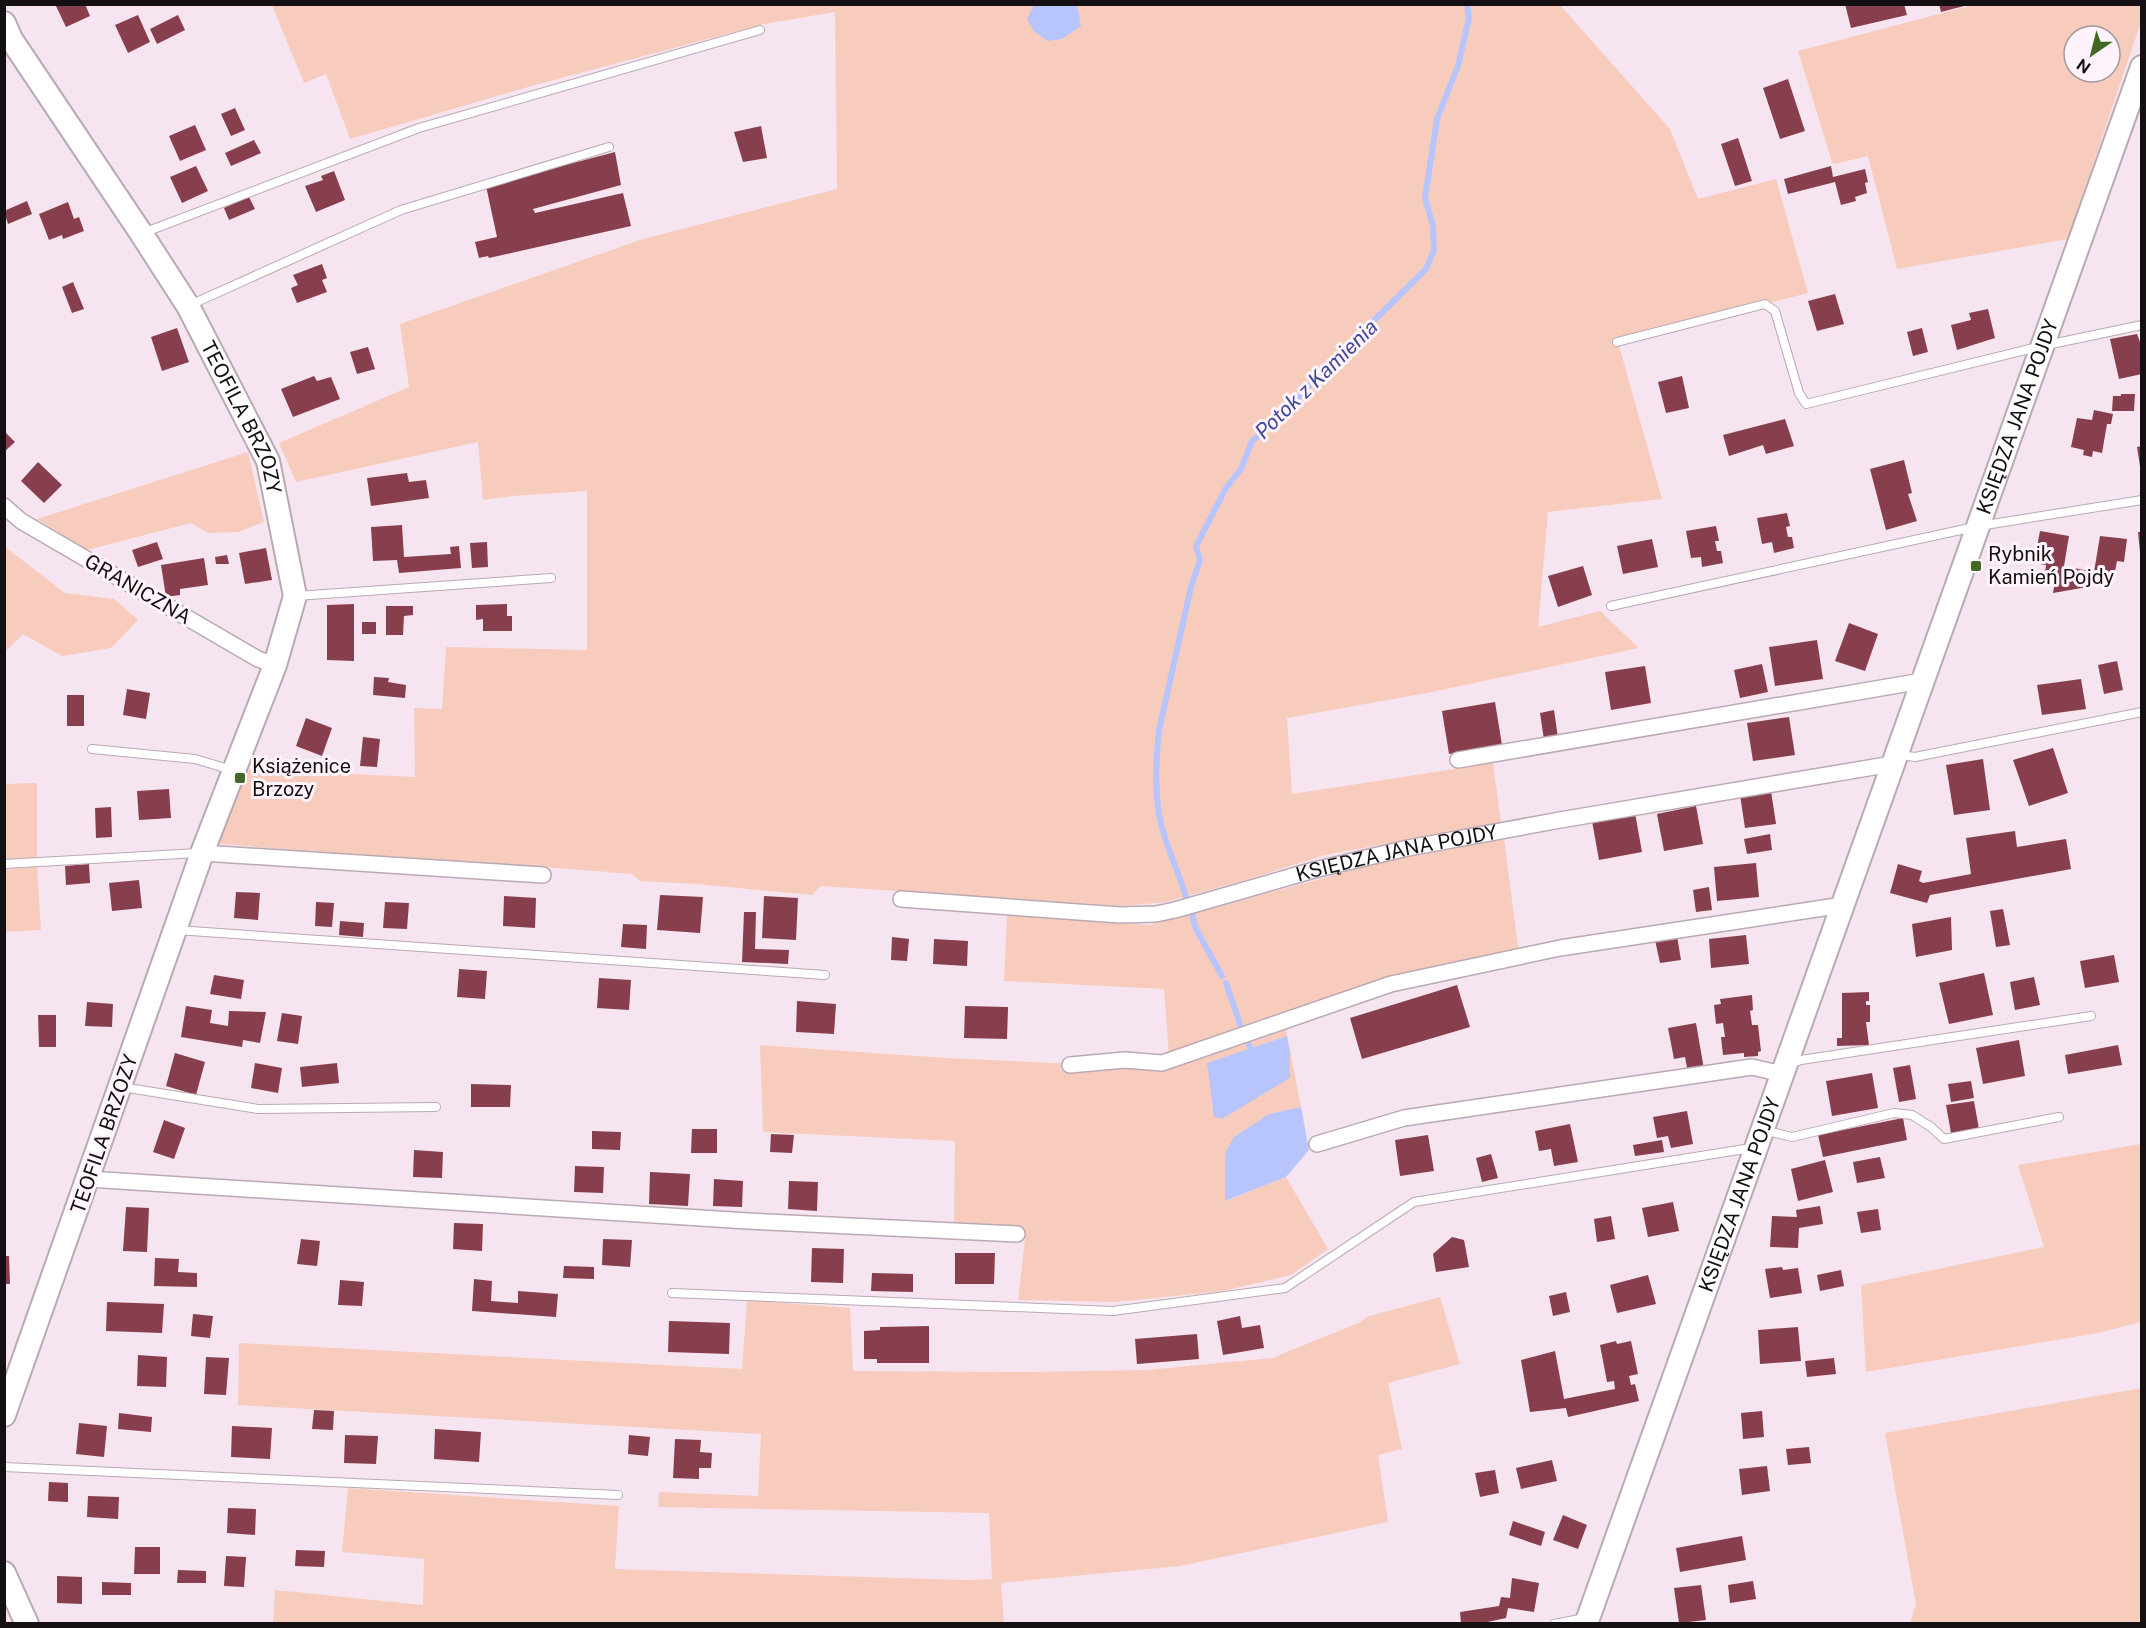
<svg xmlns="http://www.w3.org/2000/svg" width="2146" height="1628" font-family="'Public Sans',sans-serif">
<rect width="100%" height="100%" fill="#f6e5f0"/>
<g fill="#f8ccbd" fill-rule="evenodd">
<path d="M272 5H1560L1670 129 1698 199 1776 179 1808 293 1618 342 1662 499 1548 512 1538 627 1600 611 1639 648 1427 693 1287 718 1292 794 1493 763 1501 823 1325 855 1249 879 1166 902 1121 906 821 886 812 895 697 884 640 881 632 874C493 862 354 857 215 843L246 769 415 777 414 708 442 709 446 647 587 650V491L513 496 483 500 478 442 296 482 279 443 409 387 400 324 643 239 837 189 835 12 764 24 535 85 350 139 326 74 304 83Z"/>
<path d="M1973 5H2141V22L2068 239 1897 269 1868 156 1834 164 1832 162 1798 51ZM2074 36H2110V72H2074Z"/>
<path d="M248 452 264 522 238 532 208 533 191 523 87 550 37 519Z"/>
<path d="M4 546 65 593 114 599 138 620 111 648 62 656 23 634 5 652Z"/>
<path d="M37 783V858L5 860V784Z"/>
<path d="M1504 839 1520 962 1398 989 1286 1027 1287 1036 1208 1063 1290 1078V1051L1301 1107 1269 1114 1226 1201 1286 1177 1328 1249 1291 1275 1223 1291 1115 1302 1018 1300 1026 1231 954 1224 955 1141 763 1132 760 1045 946 1058 1170 1068 1164 989 1004 981 1007 915 1149 925 1394 859Z"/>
<path d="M37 867 41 930 5 932V869Z"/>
<path d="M2141 1144V1322L2098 1333 1866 1372 1861 1285 2044 1247 2018 1165Z"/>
<path d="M1440 1297 1460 1364 1388 1383 1402 1449 1378 1455 1388 1522 1180 1566 1001 1583 1004 1623H273L275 1590 423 1605 424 1559 342 1552 348 1488 619 1506 615 1569 964 1580 992 1579 989 1513 658 1507 659 1492 758 1496 761 1434 238 1405 239 1343 742 1369 747 1300 850 1308 853 1371 1026 1372 1147 1370 1272 1358 1361 1322 1366 1317Z"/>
<path d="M2141 1388V1623H1910L1916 1604 1885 1433Z"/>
</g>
<g fill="#b8c5fd">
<path d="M1034 5H1077L1081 26 1062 39 1048 41 1034 31 1027 19Z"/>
<path d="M1287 1036 1290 1051V1078L1222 1119 1214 1117 1207 1063Z"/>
<path d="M1301 1107 1309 1150 1286 1177 1225 1201V1153L1234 1137 1269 1114Z"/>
</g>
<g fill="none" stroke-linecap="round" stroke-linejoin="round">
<g stroke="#b8c5fd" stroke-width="6">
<path d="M1187 900C1179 873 1164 842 1159 815 1155 787 1156 757 1159 730L1191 587 1200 560 1196 546 1226 488 1241 469 1252 441 1273 424 1323 371 1426 269 1434 250 1433 226 1425 198 1437 119 1458 66 1469 18 1467 4"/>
<path d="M1191 911 1196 929 1222 976"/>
<path d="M1226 983 1241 1027"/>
<path d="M1247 1040 1250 1048"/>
</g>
</g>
<g fill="#873f4e">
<path d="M55 4H85L90 16 66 27Z"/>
<path d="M1845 4H1904L1907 15 1851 28Z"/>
<path d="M1939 4H1968V5L1941 12Z"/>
<path d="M138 15 150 42 128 53 115 25Z"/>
<path d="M178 15 185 30 157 44 150 29Z"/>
<path d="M1788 79 1805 131 1780 139 1763 88Z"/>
<path d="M235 108 245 130 231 136 221 114Z"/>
<path d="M195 125 206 150 180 161 169 136Z"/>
<path d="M761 126 767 158 743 162 734 132Z"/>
<path d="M1738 138 1752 181 1735 186 1721 144Z"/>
<path d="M254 140 261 153 231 166 225 153Z"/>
<path d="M615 152 621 185 533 209 535 213 623 193 631 226 489 258 488 256 479 258 475 242 497 237 486 186Z"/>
<path d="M196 166 208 191 182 203 170 177Z"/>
<path d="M1831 166 1833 177 1865 169 1868 182 1865 183 1867 193 1855 197 1856 201 1841 205 1835 182 1788 194 1784 179Z"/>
<path d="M334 171 345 200 316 212 305 186 323 180 321 176Z"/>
<path d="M249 197 255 209 229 220 224 208Z"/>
<path d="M27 201 32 214 8 224 4 211Z"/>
<path d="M68 202 74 219 79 217 84 231 63 239 62 235 49 240 39 214Z"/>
<path d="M322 264 327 278 322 280 327 292 297 303 291 288 298 285 293 275Z"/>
<path d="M73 282 84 309 72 313 62 287Z"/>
<path d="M1835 294 1844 324 1817 331 1808 301Z"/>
<path d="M1988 309 1995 338 1957 350 1951 325 1971 320 1969 313Z"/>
<path d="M177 328 189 362 162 371 151 337Z"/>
<path d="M1922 328 1928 352 1913 356 1907 332Z"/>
<path d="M2137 334 2142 347V374L2119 379 2110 339Z"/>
<path d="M368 347 375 369 357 374 350 352Z"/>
<path d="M314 376 317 381 331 377 340 399 293 417 281 389Z"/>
<path d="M1682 376 1689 408 1666 413 1658 382Z"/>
<path d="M2121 394H2135L2134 411H2112L2113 396H2121Z"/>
<path d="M2094 410 2113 414 2111 424H2107L2102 453 2093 451 2092 457 2083 455 2084 450 2071 447 2077 418 2092 420Z"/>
<path d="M1785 419 1794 446 1766 454 1763 445 1729 456 1723 435Z"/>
<path d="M4 431 15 442 4 452Z"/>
<path d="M2142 446V466H2140L2137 447Z"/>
<path d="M1904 460 1912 493 1908 494 1917 521 1886 530 1870 469Z"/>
<path d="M38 462 62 485 44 503 21 481Z"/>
<path d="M407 473 409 482 426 480 429 498 371 506 367 478Z"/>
<path d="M1787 513 1790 526 1786 527 1788 537H1792L1794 548 1774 553 1772 542 1762 544 1757 518Z"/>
<path d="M402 525 404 557 451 554 450 547 459 546 461 568 399 573 397 560 373 561 371 527Z"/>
<path d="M1716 526 1719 541H1715L1717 551H1721L1723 563 1702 567 1701 557 1691 558 1686 531Z"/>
<path d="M2040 531 2069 536 2064 566 2094 572 2100 536 2127 539 2124 562 2117 561 2113 582 2094 578 2093 586 2053 593 2056 575 2045 572 2046 565 2034 563Z"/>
<path d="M2138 532H2142V552H2140Z"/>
<path d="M1652 539 1658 567 1623 574 1617 546Z"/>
<path d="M157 542 163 559 138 567 132 550Z"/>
<path d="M487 542 488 567 472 568 470 543Z"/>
<path d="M266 548 272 580 245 584 239 553Z"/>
<path d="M227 555 229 564H216L215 557Z"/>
<path d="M204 558 208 585 180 589V595L166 597 161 565Z"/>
<path d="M1583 566 1592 595 1558 607 1548 576Z"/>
<path d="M354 604V661L327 660V605Z"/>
<path d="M507 604V616H512V631H483V619L476 620V605Z"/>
<path d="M386 606H413V615L404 616 403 635H386Z"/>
<rect x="362" y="622" width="14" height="12"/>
<path d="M1849 623 1878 634 1865 671 1835 661Z"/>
<path d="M1817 640 1823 679 1775 686 1769 647Z"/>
<path d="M2117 661 2123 690 2104 694 2098 665Z"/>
<path d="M1762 664 1768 692 1740 698 1734 670Z"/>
<path d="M1645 666 1651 703 1611 710 1605 672Z"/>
<path d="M374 677 389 678 388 682 406 685 405 698 373 695Z"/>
<path d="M2081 679 2086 709 2042 715 2037 685Z"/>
<path d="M127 689 150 693 146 719 123 715Z"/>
<rect x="67" y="695" width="17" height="31"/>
<path d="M1495 702 1502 745 1449 754 1442 711Z"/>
<path d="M1554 710 1558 738 1544 740 1540 713Z"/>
<path d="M1789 717 1795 755 1753 761 1747 723Z"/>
<path d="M306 718 332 728 322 756 296 746Z"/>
<path d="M363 737 380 739 377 767 360 766Z"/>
<path d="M2053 748 2068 793 2029 806 2013 760Z"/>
<path d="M1983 759 1990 810 1954 815 1946 765Z"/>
<path d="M169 789 171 818 139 820 137 791Z"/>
<path d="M1771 791 1776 824 1745 828 1740 795Z"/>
<path d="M1696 806 1703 844 1664 851 1657 814Z"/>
<path d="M111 807 112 837 96 838 95 808Z"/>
<path d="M1635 813 1642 852 1599 860 1592 821Z"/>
<path d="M2015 831 2017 847 2066 839 2071 869 1930 895 1927 903 1890 893 1898 864 1922 871 1919 881 1923 883 1971 874 1966 838Z"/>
<path d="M1770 834 1772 850 1747 854 1744 839Z"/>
<path d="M1756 863 1759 897 1717 901 1714 867Z"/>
<path d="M89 864 90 883 66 885 65 866Z"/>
<path d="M139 880 142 908 112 911 109 883Z"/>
<path d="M1709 887 1712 910 1696 912 1693 890Z"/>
<path d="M236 892 260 893 258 920 234 918Z"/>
<path d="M660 895 703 897 700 933 657 930Z"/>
<path d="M504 896 536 898 535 928 503 926Z"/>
<path d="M764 896 798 898 796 940 762 938Z"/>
<path d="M316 902 334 903 332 927 315 926Z"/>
<path d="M385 902 409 903 407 929 383 928Z"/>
<path d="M2003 909 2010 945 1996 947 1990 911Z"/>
<path d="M744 912H756L755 949 789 950 788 964 742 962Z"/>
<path d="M1951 917 1952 950 1916 957 1912 924Z"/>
<path d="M340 921 364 923 363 937 339 935Z"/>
<path d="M623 924 647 925 646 949 621 947Z"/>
<path d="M1746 935 1749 964 1711 968 1709 939Z"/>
<path d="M1677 936 1681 960 1660 963 1655 940Z"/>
<path d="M892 937 909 939 907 961 891 960Z"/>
<path d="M934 939 968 941 967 966 933 964Z"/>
<path d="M2114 955 2119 982 2085 988 2080 961Z"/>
<path d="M459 969 487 971 485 999 457 997Z"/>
<path d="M1984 973 1993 1015 1949 1024 1939 983Z"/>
<path d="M214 975 244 980 241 999 210 994Z"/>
<path d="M2034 977 2040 1005 2015 1010 2010 982Z"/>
<path d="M599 978 631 980 629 1010 597 1008Z"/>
<path d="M1457 985 1470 1027 1362 1059 1350 1018Z"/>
<path d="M1869 992V1001H1866V1005H1870V1022H1866L1869 1045 1837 1046V1038H1842V993Z"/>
<path d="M1752 995 1753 1010 1750 1011 1752 1025H1758L1761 1051 1758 1052V1056L1744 1057V1053L1723 1055 1721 1037H1725L1723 1023 1716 1024 1714 1005 1721 1004 1720 999Z"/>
<path d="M797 1001 836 1004 834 1034 796 1032Z"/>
<path d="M87 1002 113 1004 112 1027 85 1026Z"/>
<path d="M186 1006 212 1010 210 1023 228 1026 229 1011 266 1012 260 1043 243 1040 242 1047 181 1037Z"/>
<path d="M965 1006 1008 1007 1007 1039 964 1038Z"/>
<path d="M282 1013 302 1016 298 1044 277 1041Z"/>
<path d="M38 1015H56V1047H39Z"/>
<path d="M1696 1023 1705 1075 1689 1078 1685 1057 1674 1059 1668 1028Z"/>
<path d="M2019 1040 2025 1076 1983 1084 1976 1048Z"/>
<path d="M2118 1045 2122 1065 2068 1074 2065 1055Z"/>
<path d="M175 1053 205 1062 196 1095 166 1086Z"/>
<path d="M255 1063 282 1068 278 1093 251 1088Z"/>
<path d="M337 1063 339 1083 302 1087 300 1067Z"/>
<path d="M1910 1065 1916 1099 1899 1102 1893 1068Z"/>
<path d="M1872 1073 1878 1108 1832 1116 1826 1081Z"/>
<path d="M1971 1081 1974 1098 1951 1102 1948 1084Z"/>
<path d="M471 1084 511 1085 510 1107H471Z"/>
<path d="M1974 1101 1979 1129 1951 1133 1946 1105Z"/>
<path d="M1687 1111 1693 1144 1671 1148 1668 1136 1657 1138 1653 1117Z"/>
<path d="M1903 1118 1907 1140 1823 1157 1818 1135Z"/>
<path d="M164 1120 185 1128 174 1159 153 1152Z"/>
<path d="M1570 1124 1578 1162 1554 1166 1551 1149 1539 1151 1535 1131Z"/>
<path d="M692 1129H717V1153H691Z"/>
<path d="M592 1131 621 1132 620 1150 592 1149Z"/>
<path d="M771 1134 794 1135 792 1153 770 1152Z"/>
<path d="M1428 1135 1434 1171 1400 1176 1395 1140Z"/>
<path d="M1662 1140 1664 1152 1635 1156 1633 1145Z"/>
<path d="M414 1150 443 1152 442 1178 413 1177Z"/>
<path d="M1491 1154 1498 1178 1482 1182 1476 1158Z"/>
<path d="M1880 1157 1885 1178 1857 1183 1853 1162Z"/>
<path d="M1825 1160 1833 1192 1798 1201 1791 1169Z"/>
<path d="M575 1166 604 1167 603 1193 574 1192Z"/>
<path d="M650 1172 690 1174 688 1206 649 1204Z"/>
<path d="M714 1179 743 1181 742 1207 713 1206Z"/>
<path d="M789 1181 818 1182 817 1211 788 1209Z"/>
<path d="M1673 1202 1679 1231 1648 1237 1642 1208Z"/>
<path d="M1820 1206 1823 1224 1799 1228 1798 1248 1770 1247 1772 1216 1797 1217 1796 1210Z"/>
<path d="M126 1207 149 1208 147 1252 123 1251Z"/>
<path d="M1878 1209 1881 1230 1861 1233 1857 1212Z"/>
<path d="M1611 1216 1615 1239 1597 1242 1594 1219Z"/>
<path d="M454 1223 483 1224 482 1251 453 1249Z"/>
<path d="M1452 1237 1464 1240 1469 1267 1436 1272 1433 1254Z"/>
<path d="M301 1239 320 1241 317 1266 297 1264Z"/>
<path d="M603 1239 632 1240 630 1267 602 1265Z"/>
<path d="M812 1248 844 1249 843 1283 811 1282Z"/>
<path d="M955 1253H995L994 1284H955Z"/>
<path d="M4 1256H9L10 1284H4Z"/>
<path d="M155 1258 179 1259 178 1272 197 1273V1287L154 1286Z"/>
<path d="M564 1266 594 1267V1279L563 1278Z"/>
<path d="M1782 1267 1783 1270 1798 1268 1802 1293 1770 1298 1765 1269Z"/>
<path d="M1841 1270 1844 1286 1820 1291 1817 1275Z"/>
<path d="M872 1273 913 1274V1292L871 1291Z"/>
<path d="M1648 1275 1656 1304 1617 1313 1610 1285Z"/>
<path d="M474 1279 492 1281 491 1301 518 1303V1291L558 1294 556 1317 472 1311Z"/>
<path d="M340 1280 364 1282 362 1306 338 1305Z"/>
<path d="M1566 1292 1570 1312 1553 1316 1549 1296Z"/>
<path d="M107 1302 164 1304 162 1333 106 1331Z"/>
<path d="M193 1314 213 1316 210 1338 191 1336Z"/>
<path d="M1240 1316 1242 1328 1260 1325 1264 1348 1223 1355 1217 1321Z"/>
<path d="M669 1321 730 1323 729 1354 668 1352Z"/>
<path d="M929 1326V1363H877V1359H864V1331L880 1330V1327Z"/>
<path d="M1798 1327 1801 1361 1760 1364 1758 1330Z"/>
<path d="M1197 1334 1199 1359 1137 1364 1135 1339Z"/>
<path d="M1616 1341 1617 1344 1631 1341 1638 1374 1629 1376 1631 1385 1635 1384 1639 1401 1568 1417 1566 1408 1530 1412 1521 1360 1555 1351 1564 1399 1599 1392 1615 1389 1614 1381 1607 1382 1600 1345Z"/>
<path d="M138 1355 167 1357 166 1387 137 1386Z"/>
<path d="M206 1357 229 1358 226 1395 204 1394Z"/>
<path d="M1834 1358 1836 1374 1807 1377 1805 1361Z"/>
<path d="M314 1410 334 1411 333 1430 312 1429Z"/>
<path d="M1762 1411 1764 1437 1743 1439 1741 1413Z"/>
<path d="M119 1413 152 1417 151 1432 118 1429Z"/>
<path d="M79 1423 107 1426 104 1457 76 1454Z"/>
<path d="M232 1426 272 1428 270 1459 231 1457Z"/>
<path d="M435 1429 481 1432 479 1462 434 1459Z"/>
<path d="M345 1435 378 1436 376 1464 344 1463Z"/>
<path d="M629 1435 650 1437 648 1456 628 1454Z"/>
<path d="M675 1439 701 1440 700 1452 712 1453 711 1468H699V1479L673 1478Z"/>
<path d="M1809 1447 1811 1463 1788 1465 1786 1449Z"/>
<path d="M1552 1460 1557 1481 1521 1489 1516 1468Z"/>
<path d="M1767 1466 1770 1491 1742 1495 1739 1469Z"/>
<path d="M1495 1470 1499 1493 1480 1497 1475 1473Z"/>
<path d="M49 1482 68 1483V1502L48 1501Z"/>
<path d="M88 1496 119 1497 118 1519 87 1517Z"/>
<path d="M228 1508 256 1509 255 1535 227 1533Z"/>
<path d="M1563 1515 1587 1525 1578 1549 1553 1540Z"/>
<path d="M1513 1521 1545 1532 1541 1546 1509 1535Z"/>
<path d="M1742 1536 1746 1560 1680 1572 1676 1548Z"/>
<path d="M135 1547H160V1574H134Z"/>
<path d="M296 1550 325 1551 324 1567 295 1566Z"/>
<path d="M226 1556 246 1557 244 1587 224 1586Z"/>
<path d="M178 1570 206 1571V1583H177Z"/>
<path d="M57 1576 82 1577V1604L57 1603Z"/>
<path d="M1512 1578 1539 1583 1534 1612 1508 1608 1506 1618 1483 1623H1461L1460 1612 1499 1606 1501 1597 1510 1598Z"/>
<path d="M1753 1581 1756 1599 1730 1603 1728 1585Z"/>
<path d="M102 1582 131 1583V1595H102Z"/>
<path d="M1701 1585 1706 1620 1679 1623 1674 1588Z"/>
</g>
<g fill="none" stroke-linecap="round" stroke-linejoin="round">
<g stroke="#b9a9b4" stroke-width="10">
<g id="lane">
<path d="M143 233 419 128 760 30"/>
<path d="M190 305 401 210 609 147"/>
<path d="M1617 342 1765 304 1775 311 1799 393 1806 404 2042 346 2142 325"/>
<path d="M296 596 551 578"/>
<path d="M1611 606 1979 526 2142 500"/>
<path d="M92 749 195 759 232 770"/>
<path d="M1899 755 1915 757 2142 712"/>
<path d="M4 864 198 853"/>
<path d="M176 930 825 975"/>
<path d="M1790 1064 1801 1060 2091 1016"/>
<path d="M122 1087 258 1109 436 1107"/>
<path d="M1763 1130 1792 1137 1894 1113 1912 1115 1931 1127 1944 1139 2059 1117"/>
<path d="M672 1293 1113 1311 1285 1288 1414 1202 1751 1148"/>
<path d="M4 1467 618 1495"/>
<path d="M1554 1624 1585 1618"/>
</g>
</g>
<g stroke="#b9a9b4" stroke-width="18">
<g id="street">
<path d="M4 506 21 521 258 659 275 665"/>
<path d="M1458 760 1922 681"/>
<path d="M202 853 543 875"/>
<path id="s1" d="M901 899 1120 915 1156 914 1175 910 1314 870 1408 848 1560 820 1892 764"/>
<path d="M1070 1065 1125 1060 1162 1063 1391 984 1560 948 1843 905"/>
<path d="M1317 1144 1404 1118 1752 1067 1782 1074"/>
<path d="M88 1179 748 1221 1017 1234"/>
</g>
</g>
<g stroke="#b9a9b4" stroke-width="26">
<g id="secondary">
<path id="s2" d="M4 23 11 39 141 233 188 306 268 461 295 596 275 665 202 853 4 1415"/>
<path d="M4 1573 27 1624"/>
<path id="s3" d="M1586 1624 2142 67"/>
</g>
</g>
<use href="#lane" stroke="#fff" stroke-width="8"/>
<use href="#street" stroke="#fff" stroke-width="15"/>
<use href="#secondary" stroke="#fff" stroke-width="22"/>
</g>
<g fill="#416925" stroke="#fff4fb" stroke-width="2">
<rect x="1970" y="560" width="12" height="12" rx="3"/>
<rect x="234" y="772" width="12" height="12" rx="3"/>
</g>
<g text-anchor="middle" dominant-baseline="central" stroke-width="6" stroke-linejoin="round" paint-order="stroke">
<g font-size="20" fill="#140f12" stroke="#fff4fb">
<text stroke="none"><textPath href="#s3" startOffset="1282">KSIĘDZA JANA POJDY</textPath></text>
<text stroke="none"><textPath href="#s2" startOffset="462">TEOFILA BRZOZY</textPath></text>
<text transform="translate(138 589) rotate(30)">GRANICZNA</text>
<text stroke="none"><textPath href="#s1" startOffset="504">KSIĘDZA JANA POJDY</textPath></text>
<text transform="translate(104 1134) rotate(-71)">TEOFILA BRZOZY</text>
<text stroke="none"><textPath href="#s3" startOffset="456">KSIĘDZA JANA POJDY</textPath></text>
</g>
<g font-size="20" fill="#140f12" stroke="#fff4fb" text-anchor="start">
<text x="1988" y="554">Rybnik<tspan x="1988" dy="23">Kamień Pojdy</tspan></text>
<text x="252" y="766">Książenice<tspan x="252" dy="23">Brzozy</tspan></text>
</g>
<g font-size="21" font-style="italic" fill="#404a9a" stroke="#fff4fb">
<text transform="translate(1316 379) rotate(-44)">Potok z Kamienia</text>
</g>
</g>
<rect width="2146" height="1628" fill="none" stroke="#140f12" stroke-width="12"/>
<g transform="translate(2092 54) rotate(215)"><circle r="28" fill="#fff4fb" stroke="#a1989e" stroke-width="1.5"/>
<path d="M0-4.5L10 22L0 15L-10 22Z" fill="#416925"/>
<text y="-9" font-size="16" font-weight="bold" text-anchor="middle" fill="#140f12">N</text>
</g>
</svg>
